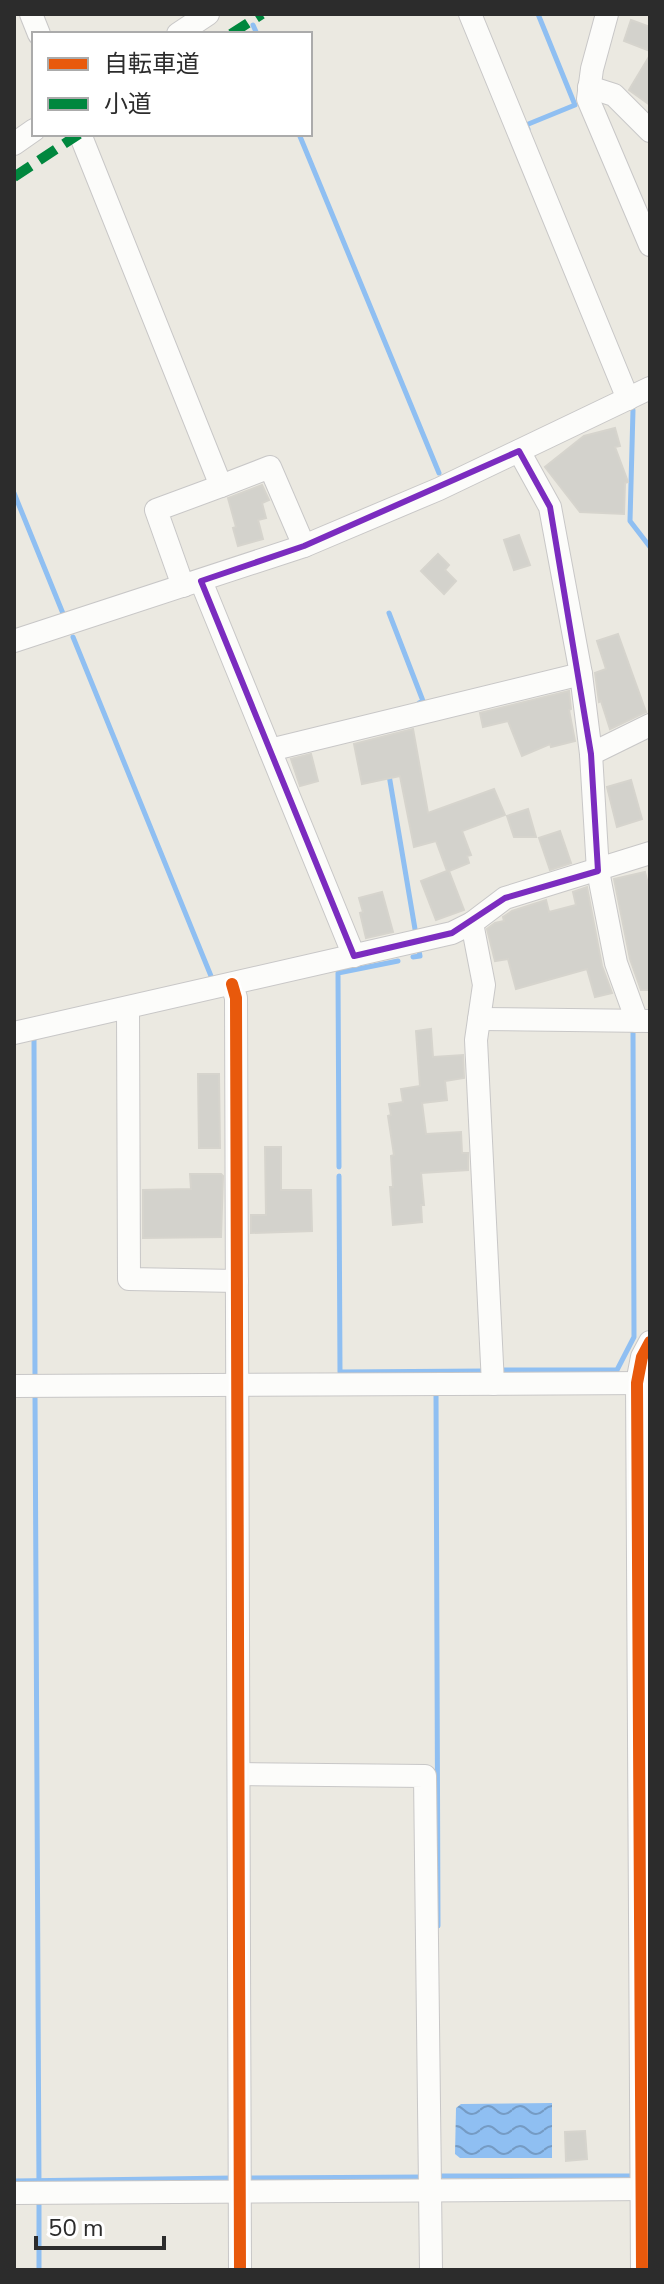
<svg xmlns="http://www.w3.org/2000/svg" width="664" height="2284" font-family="'Nunito Sans','Noto Sans JP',sans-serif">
<defs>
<pattern id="water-waves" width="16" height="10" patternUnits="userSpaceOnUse" patternTransform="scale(2)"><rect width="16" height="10" fill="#8fbff2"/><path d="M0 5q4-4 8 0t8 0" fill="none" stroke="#759bc4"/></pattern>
</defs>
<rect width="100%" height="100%" fill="#ebe9e1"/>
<path fill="url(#water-waves)" d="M552 2103V2158H460L455 2154 456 2108 461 2104Z"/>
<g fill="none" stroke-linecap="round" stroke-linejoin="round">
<g stroke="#8fbff2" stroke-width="5">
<path d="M253 25 257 34"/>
<path d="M528 129 526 125 575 105 538 14"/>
<path d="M299 134 439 473"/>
<path d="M633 410 630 521 650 547"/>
<path d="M14 493 64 616"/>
<path d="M389 613 423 701 419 703"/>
<path d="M73 637 211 976"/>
<path d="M389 775 416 935"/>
<path d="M413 957 420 956 419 951"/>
<path d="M34 1040 35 1379"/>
<path d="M339 1167 338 973 398 961"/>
<path d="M339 1176 340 1372 485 1371"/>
<path d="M502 1370H617L634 1337 633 1030"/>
<path d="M436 1391 438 1926"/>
<path d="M35 1394 39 2188"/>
<path d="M435 2176H637"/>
<path d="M247 2178 425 2177"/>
<path d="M14 2181 233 2178"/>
<path d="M39 2199V2270"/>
</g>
</g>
<g fill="#d3d2cc" stroke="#d6d4cd" stroke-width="2">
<path d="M631 20 650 27V51L624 41Z"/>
<path d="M650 55V105L629 90Z"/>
<path d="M615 428 620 446 615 447 628 482 625 483 624 514 580 512 545 467 584 436Z"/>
<path d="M262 485 269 500 262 503 266 518 258 520 263 539 238 546 233 528 236 527 228 498Z"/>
<path d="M519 535 530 565 514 570 504 540Z"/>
<path d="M438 554 449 565 445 570 456 581 444 594 421 571Z"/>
<path d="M618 634 646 712 610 729 601 701 599 702 595 673 606 669 597 641Z"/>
<path d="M569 691 571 709 569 710 575 741 551 747 550 744 522 756 508 721 483 727 480 713Z"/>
<path d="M413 729 428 813 494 789 505 815 462 831 471 855 467 856 469 863 449 871 464 910 436 920 421 881 447 871 436 841 414 847 400 776 362 784 354 744Z"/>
<path d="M311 754 318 781 300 786 291 759Z"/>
<path d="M631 780 642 819 617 827 607 787Z"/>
<path d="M528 809 536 837H514L507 816Z"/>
<path d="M560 831 571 863 550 870 539 838Z"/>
<path d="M645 872 650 892V990H641L630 959 614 879Z"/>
<path d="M587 887 602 966 612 993 595 997 587 969 516 989 508 959 495 961 487 929 495 923 504 921 503 917 512 911 546 900 549 912 576 905 573 892Z"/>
<path d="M382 892 393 932 366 938 360 913 363 912 359 898Z"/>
<path d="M431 1029 433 1057 463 1055 464 1078 445 1081 447 1100 422 1103 426 1134 461 1132 462 1153H468V1170L421 1173 424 1205H421L422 1222 393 1225 390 1187H393L391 1156 394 1155 388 1116 391 1115 389 1104 403 1102 401 1089 420 1086 416 1031Z"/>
<path d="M198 1074H219L220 1148H199Z"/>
<path d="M265 1147H281V1190H311L312 1231 251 1233V1215H266Z"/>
<path d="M190 1174H221L223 1176 221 1237 143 1238V1190L191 1189Z"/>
<path d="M585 2131 587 2159 566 2161 565 2132Z"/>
</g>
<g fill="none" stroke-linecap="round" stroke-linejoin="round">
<g stroke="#c8c7c7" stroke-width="24">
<g id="minor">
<path d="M31 14 39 34"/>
<path d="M470 14 628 399"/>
<path d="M607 14 592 69 588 99 650 245"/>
<path d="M178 34 208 14"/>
<path d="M589 87 614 95 650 131"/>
<path d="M80 134 221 486 270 467 304 546"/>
<path d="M14 144 34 130"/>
<path d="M519 451 550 507 581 674 591 754 598 871 616 963 637 1021"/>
<path d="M201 581 354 956"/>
<path d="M183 586 156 510 221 486"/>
<path d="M14 641 304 546 439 489 650 388"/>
<path d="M270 750 581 674"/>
<path d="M591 754 650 725"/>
<path d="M472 923 484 985 476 1040 493 1384"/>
<path d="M232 984 236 998 240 2270"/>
<path d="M128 1008 129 1279 237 1281"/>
<path d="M479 1019 650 1021"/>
<path d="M14 1033 452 933 472 923 505 898 650 853"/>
<path d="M14 1386 649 1383"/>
<path d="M239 1774 425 1776 431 2270"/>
<path d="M14 2193 650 2189"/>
<path d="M642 2270 637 1383 642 1357 650 1342"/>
</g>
</g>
<use href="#minor" stroke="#fcfcfa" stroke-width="22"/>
<g stroke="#00873e" stroke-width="10" stroke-dasharray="20 10" stroke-linecap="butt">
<path d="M231 34 262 14"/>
<path d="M14 177 79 134"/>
</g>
<g stroke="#fff" stroke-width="17">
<g id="cycleway">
<path d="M232 984 236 998 240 2270"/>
<path d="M642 2270 637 1383 642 1357 650 1342"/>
</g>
</g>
<use href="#cycleway" stroke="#e8590c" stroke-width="12"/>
</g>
<path fill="none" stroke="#7b2cbf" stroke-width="6" stroke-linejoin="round" d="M519 451 550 507 591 754 598 871 505 898 452 933 354 956 201 581 304 546Z"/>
<rect width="664" height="2284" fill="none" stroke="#2c2c2c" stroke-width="32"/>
<rect x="32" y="32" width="280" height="104" fill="#ffffff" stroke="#ababab" stroke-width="2"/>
<rect x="48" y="58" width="40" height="12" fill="#e8590c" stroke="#ababab" stroke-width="2"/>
<text x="104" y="72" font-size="24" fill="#2c2c2c">自転車道</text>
<rect x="48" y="98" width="40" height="12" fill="#00873e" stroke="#ababab" stroke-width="2"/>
<text x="104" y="112" font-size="24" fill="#2c2c2c">小道</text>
<path d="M36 2236v12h128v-12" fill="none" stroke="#2c2c2c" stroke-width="4"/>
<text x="48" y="2236" font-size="24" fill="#2c2c2c" stroke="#ffffff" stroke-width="6" paint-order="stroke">50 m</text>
</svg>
